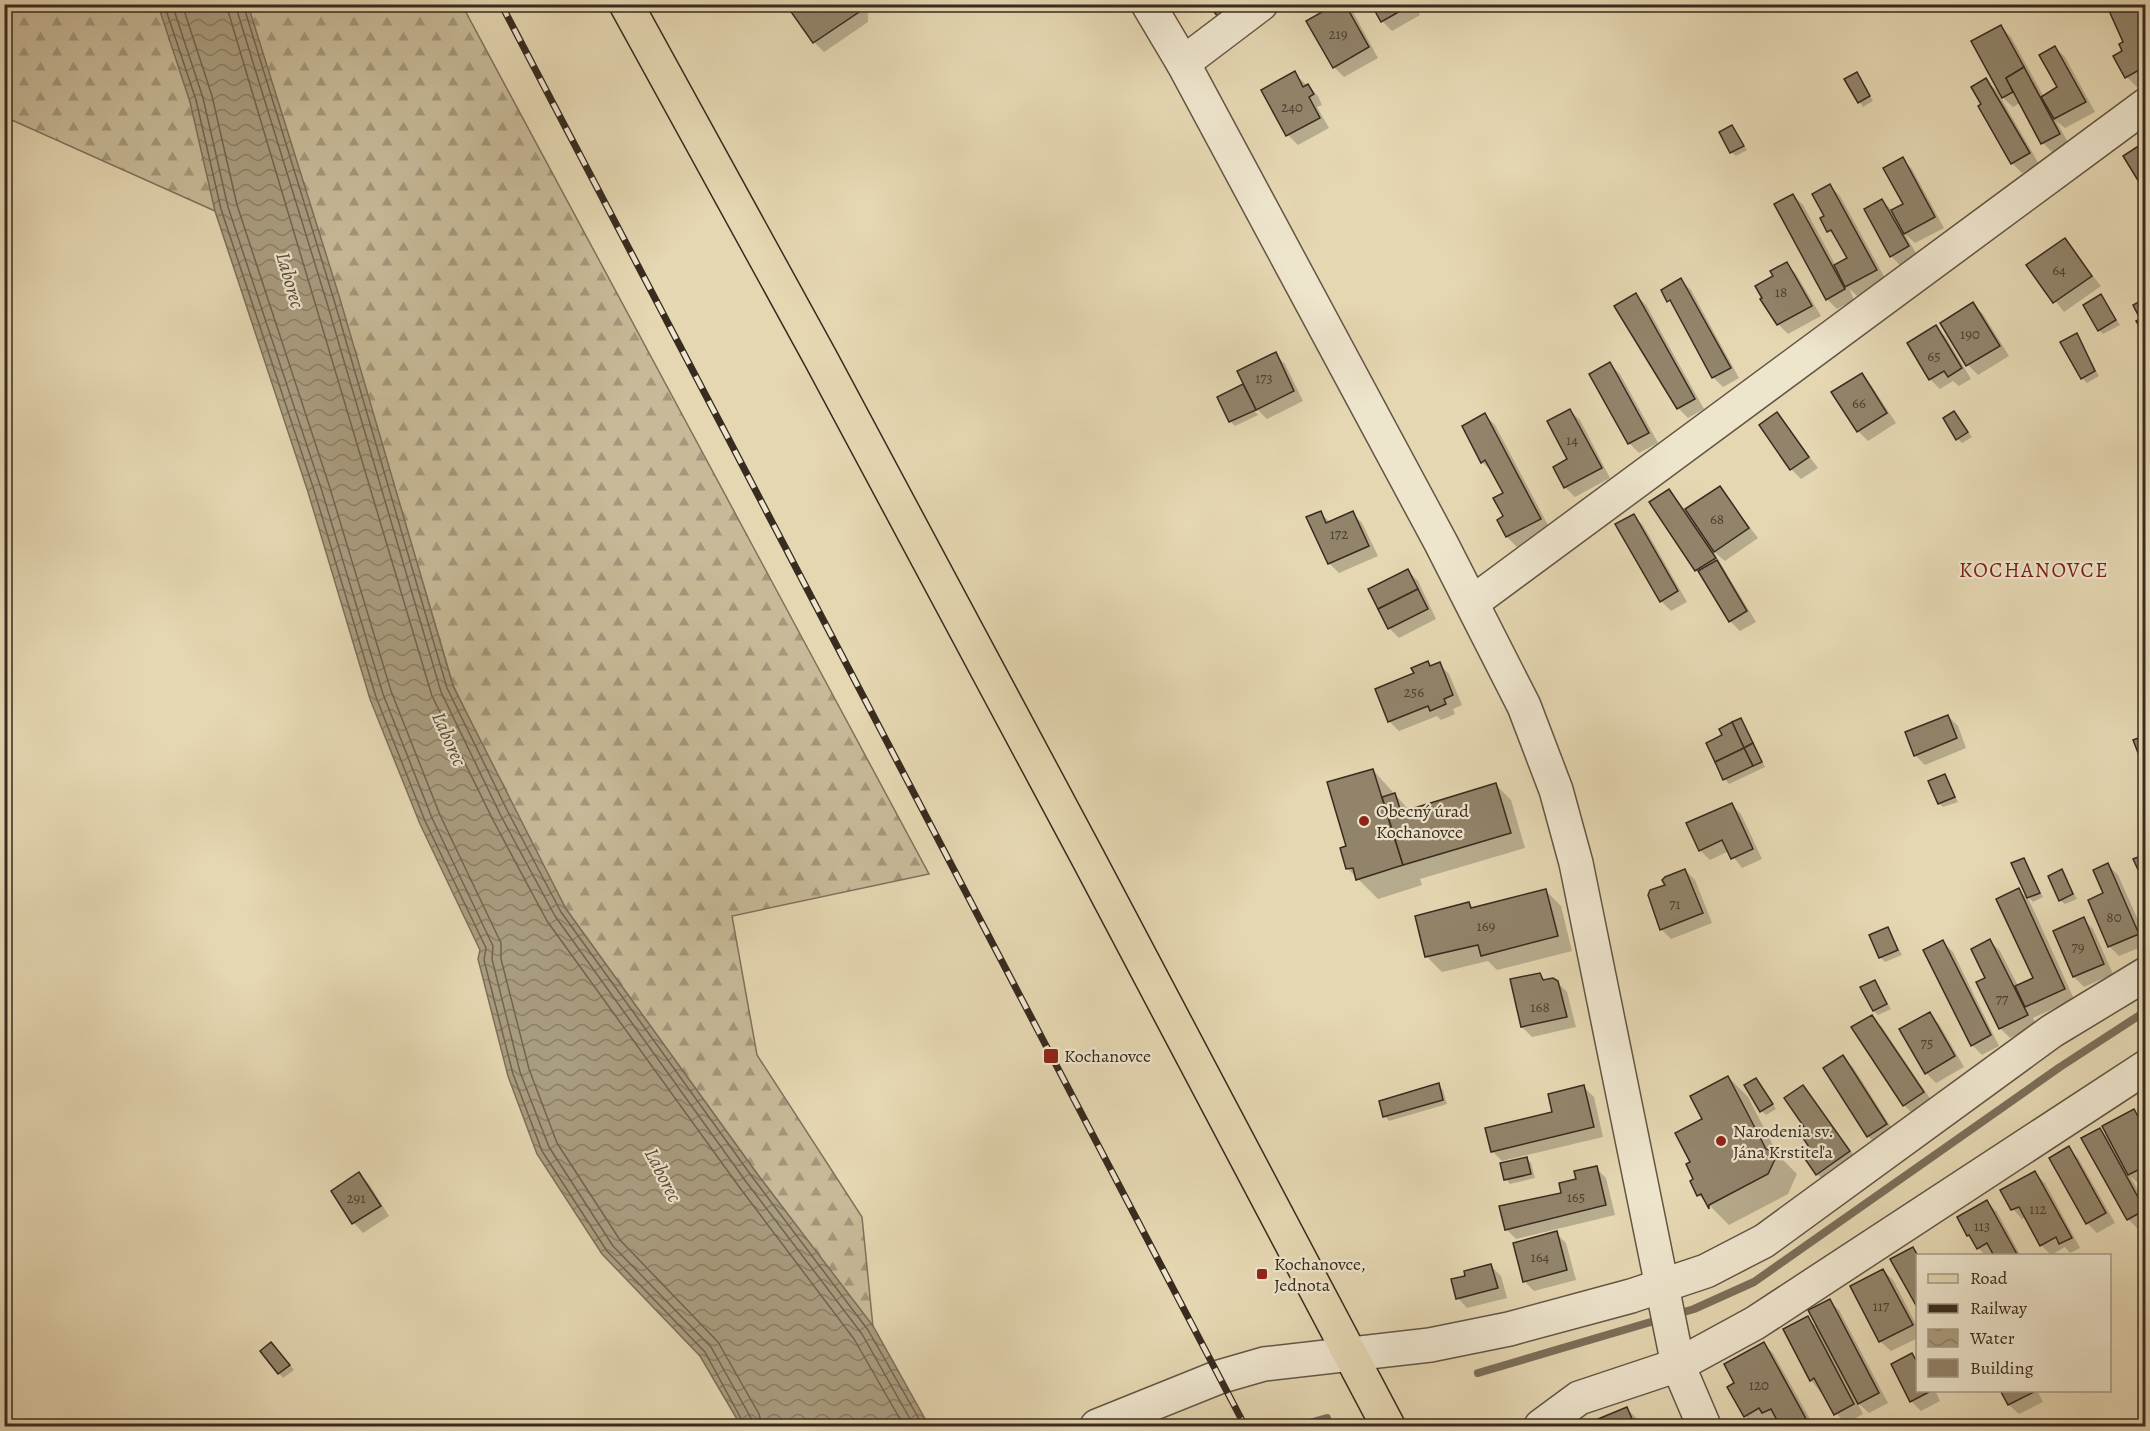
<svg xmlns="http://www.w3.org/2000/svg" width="2150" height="1431" font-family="Alegreya,serif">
<defs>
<pattern id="forest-firs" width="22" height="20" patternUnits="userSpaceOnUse" patternTransform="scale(1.5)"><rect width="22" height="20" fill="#c8ba99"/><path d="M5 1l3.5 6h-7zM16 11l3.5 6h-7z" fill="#a3977c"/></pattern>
<pattern id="water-waves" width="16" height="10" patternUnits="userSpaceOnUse" patternTransform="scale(1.5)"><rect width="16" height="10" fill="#aa9d80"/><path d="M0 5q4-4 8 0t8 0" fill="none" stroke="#8b8068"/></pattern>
</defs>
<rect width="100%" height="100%" fill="#e5d7b2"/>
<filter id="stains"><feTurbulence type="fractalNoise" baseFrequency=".00333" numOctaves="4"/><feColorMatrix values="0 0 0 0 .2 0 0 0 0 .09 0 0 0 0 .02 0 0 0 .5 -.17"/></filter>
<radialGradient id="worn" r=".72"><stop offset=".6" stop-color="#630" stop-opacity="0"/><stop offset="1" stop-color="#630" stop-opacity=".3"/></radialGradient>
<path fill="url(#forest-firs)" stroke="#80725c" stroke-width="1.5" d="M5 5H462L929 874 732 916 757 1055 862 1217 873 1327 758 1175 566 909 513 809 453 685 339 299 215 211 5 117Z"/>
<path fill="url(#water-waves)" stroke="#7c6f59" stroke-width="1.5" d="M158 5H248L340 299 453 686 566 909 758 1175 873 1326 929 1426H741L700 1356 602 1254 537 1154 508 1076 478 959 480 950 420 824 370 699 308 492 215 211 190 102Z"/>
<g fill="#0003">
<path d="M798 4H860L868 14V22L824 52 814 42Z"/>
<path d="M1345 4 1353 12 1378 58 1344 77 1334 67Z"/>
<path d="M1373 4H1414L1420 15 1392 31 1382 21Z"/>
<path d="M2108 4H2141L2146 12V82L2137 87 2127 77 2125 42Z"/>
<path d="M2001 27 2011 37 2044 97 2059 88 2055 48 2065 57 2095 112 2065 128 2056 121 2069 144 2053 153 2043 143 2020 103 2013 107 1998 93 2039 164 2022 173 2012 163 1980 107 1983 105 1986 80 2001 95Z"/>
<path d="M1294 73 1318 96 1322 105 1317 107 1329 128 1298 145 1288 135 1263 90Z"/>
<path d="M1857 74 1873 101 1863 107 1846 80Z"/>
<path d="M1732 127 1747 150 1736 156 1731 152Z"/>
<path d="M1902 159 1912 169 1944 228 1915 243 1905 234 1918 257 1901 266 1891 256 1882 201 1893 211 1905 205Z"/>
<path d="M1830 186 1840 196 1886 280 1857 296 1849 288 1854 300 1837 309 1827 299 1793 195 1803 205 1836 266 1849 259 1822 218 1826 216Z"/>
<path d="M2064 240 2101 286 2064 312 2028 265Z"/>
<path d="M1787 264 1796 274 1821 316 1788 334 1778 324 1775 276Z"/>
<path d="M1681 280 1691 290 1739 378 1723 387 1713 377 1676 309 1663 290Z"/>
<path d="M1636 295 1646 305 1704 409 1688 418 1678 408Z"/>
<path d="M2101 296 2120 325 2103 334 2099 330Z"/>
<path d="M1973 304 1983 314 2009 356 1978 375 1968 365 1942 323Z"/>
<path d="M1936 327 1946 337 1971 379 1959 386 1953 381 1940 389 1930 379Z"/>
<path d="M2077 335 2099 376 2087 383 2082 378Z"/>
<path d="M1275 354 1285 364 1303 401 1267 419 1256 408H1252L1258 415 1235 426 1230 421 1243 386 1247 391Z"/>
<path d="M1610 364 1620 374 1658 443 1639 453 1629 443 1591 374Z"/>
<path d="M1861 375 1871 385 1896 423 1868 441 1858 431Z"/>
<path d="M1570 411 1580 420 1610 478 1575 497 1565 487 1569 460Z"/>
<path d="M1954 413 1972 437 1962 443 1958 439Z"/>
<path d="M1777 414 1818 468 1801 479 1791 469Z"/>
<path d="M1485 415 1495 425 1550 529 1517 547 1507 537 1499 520 1505 517V493L1492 472 1482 462Z"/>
<path d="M1720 488 1758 538 1725 561 1713 551 1756 622 1740 631 1730 621 1704 579 1651 503 1669 491 1686 511Z"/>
<path d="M1320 513 1330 522 1352 513 1362 523 1378 556 1339 573 1329 563Z"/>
<path d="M1633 515 1643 525 1687 602 1671 611 1661 601Z"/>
<path d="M1408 571 1418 581 1436 619 1399 638 1389 628Z"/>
<path d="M1428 663 1432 667 1439 664 1449 674 1462 705 1453 709 1455 714 1441 720 1437 716 1399 731 1389 721 1416 674Z"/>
<path d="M1948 716 1958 726 1966 748 1925 765 1915 755Z"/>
<path d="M1740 720 1765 767 1729 784 1725 779 1724 736Z"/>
<path d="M1373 770 1409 810 1496 785 1511 800 1525 848 1420 879 1422 885 1378 899 1348 869V847Z"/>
<path d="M1945 775 1958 802 1943 807 1939 803Z"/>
<path d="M1731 804 1741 814 1762 859 1742 868 1729 851 1710 860 1700 850Z"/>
<path d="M2024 859 2043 897 2033 902 2028 897Z"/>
<path d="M2108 865 2118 875 2146 938V945L2119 956 2109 946 2090 901 2105 894Z"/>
<path d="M1685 870 1695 880 1712 923 1671 939 1661 929 1667 886Z"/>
<path d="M2062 871 2077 899 2065 904 2060 900Z"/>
<path d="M2019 890 2029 900 2074 999 2033 1018 2036 1025 2010 1038 2000 1028 1987 979 1990 941 2000 951 2018 986 2035 979Z"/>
<path d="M1546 891 1561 906 1572 951 1497 970 1488 961 1442 972 1427 957 1469 904 1474 909Z"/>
<path d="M2083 919 2093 929 2113 974 2084 987 2074 977 2055 932Z"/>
<path d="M1888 929 1902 955 1885 962 1880 957Z"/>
<path d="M1943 942 1953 952 1999 1046 1982 1055 1972 1045Z"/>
<path d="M1540 975 1546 981 1557 982 1567 992 1576 1027 1532 1037 1522 1027Z"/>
<path d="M1875 982 1891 1009 1878 1015 1874 1011Z"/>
<path d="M1929 1014 1939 1024 1964 1067 1936 1083 1926 1073Z"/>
<path d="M1872 1017 1882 1027 1933 1103 1914 1115 1904 1105Z"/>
<path d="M1843 1057 1853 1067 1896 1135 1878 1146 1868 1136Z"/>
<path d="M1728 1077 1748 1097 1778 1155 1797 1174 1788 1194 1729 1225 1699 1195 1692 1182 1695 1180 1692 1163 1704 1119Z"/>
<path d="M1756 1079 1776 1109 1766 1115 1762 1111Z"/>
<path d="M1438 1085 1443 1090 1447 1104 1389 1121 1385 1116Z"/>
<path d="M1584 1087 1594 1097 1603 1137 1502 1161 1492 1151 1554 1113Z"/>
<path d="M1803 1087 1858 1161 1827 1184 1817 1174Z"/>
<path d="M2133 1111 2146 1125V1181L2139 1184 2130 1176 2146 1204V1225L2138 1229 2128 1219 2083 1139 2100 1129 2109 1139Z"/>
<path d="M2068 1148 2078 1158 2115 1223 2097 1233 2087 1223Z"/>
<path d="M1526 1158 1531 1163 1535 1178 1510 1184 1506 1179Z"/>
<path d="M1596 1168 1606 1178 1615 1215 1516 1239 1506 1229 1563 1195Z"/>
<path d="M2035 1173 2045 1183 2080 1248 2070 1253 2065 1247 2051 1255 2041 1245 2026 1217 2022 1219 2013 1209 2002 1190Z"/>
<path d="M359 1174 369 1184 389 1216 363 1233 354 1223 333 1191Z"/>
<path d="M1987 1202 1997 1212 2021 1256H1986L1978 1248Z"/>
<path d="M1556 1233 1566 1243 1576 1280 1534 1291 1524 1281Z"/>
<path d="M1491 1266 1501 1276 1507 1298 1467 1308 1458 1298 1467 1277Z"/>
<path d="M1883 1270 1893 1280 1918 1328V1338L1891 1351 1881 1342 1852 1286Z"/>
<path d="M1829 1301 1839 1310 1888 1403 1869 1413 1857 1402 1863 1414 1845 1424 1811 1380 1807 1318 1819 1329Z"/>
<path d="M1763 1343 1773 1353 1814 1426H1782L1778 1420 1774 1422 1769 1418 1755 1426 1745 1416 1736 1383Z"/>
<path d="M271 1344 294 1370 283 1378 262 1352Z"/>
<path d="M1912 1355 1918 1360V1390H1935L1940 1401 1921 1411 1911 1401Z"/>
<path d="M2002 1390H2037L2043 1402 2019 1414 2009 1405Z"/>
<path d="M1627 1409 1645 1426H1583Z"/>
</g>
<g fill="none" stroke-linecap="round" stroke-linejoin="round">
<g stroke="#716450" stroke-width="1.5">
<path d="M164 4 196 100 221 209 314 490 376 697 425 821 486 948 484 960 513 1074 542 1151 607 1251 705 1352 745 1426"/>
<path d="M172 4 203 98 228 207 321 488 383 694 432 818 493 946 492 959 520 1072 549 1147 613 1246 711 1347 751 1418 753 1426"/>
<path d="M182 4 212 96 237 205 329 485 391 691 440 815 501 943V959L529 1069 557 1143 620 1240 718 1342 759 1414 762 1426"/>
<path d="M226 4 432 696 493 820 547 921 740 1188 854 1339 904 1426"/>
<path d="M235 4 327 303 441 692 501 816 555 916 747 1183 862 1334 914 1426"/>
<path d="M243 4 334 300 447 688 508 812 561 912 753 1178 868 1330 923 1426"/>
</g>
<g stroke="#7c6f59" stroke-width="8">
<path d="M1674 1315 1694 1309 1754 1282 2060 1067 2146 1011"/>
<path d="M1478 1373 1661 1319"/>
<path d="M1299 1426 1327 1418"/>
</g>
</g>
<g fill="#92846b" stroke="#382b1f" stroke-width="1.5">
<path d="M796 4H859V12L813 43 789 9Z"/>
<path d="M1208 4H1235L1218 17Z"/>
<path d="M1336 4H1345L1369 47 1333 68 1306 21Z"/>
<path d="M1371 4H1411V5L1381 22Z"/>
<path d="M2106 4H2138L2146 18V66L2125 78 2113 56 2122 51 2119 44 2123 42Z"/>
<path d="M2001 25 2024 67 2006 78 2013 92 2002 98 1971 41Z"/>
<path d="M2055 46 2086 102 2054 119 2041 97 2057 87 2039 55Z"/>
<path d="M2024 67 2060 134 2041 144 2006 78Z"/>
<path d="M1295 71 1303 87 1308 84 1314 94 1309 97 1320 118 1286 136 1261 90Z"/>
<path d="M1857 72 1870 96 1858 103 1844 79Z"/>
<path d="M1986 78 2030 153 2011 164 1978 106 1981 104 1971 87Z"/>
<path d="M1732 125 1744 146 1730 153 1719 132Z"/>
<path d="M2140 145 2146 153 2145 192 2123 156Z"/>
<path d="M1903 157 1935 217 1904 234 1891 210 1903 204 1883 168Z"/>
<path d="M1830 184 1877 270 1845 287 1834 265 1847 258 1831 230 1827 232 1820 218 1824 216 1812 194Z"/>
<path d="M1793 194 1845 289 1826 300 1774 204Z"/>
<path d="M1882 199 1909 246 1890 257 1864 209Z"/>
<path d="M2065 238 2092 276 2053 303 2026 265Z"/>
<path d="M1787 262 1812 306 1777 325 1760 299 1762 298 1755 286 1773 276 1770 271Z"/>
<path d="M1681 278 1731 368 1712 378 1670 300 1667 302 1661 290Z"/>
<path d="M1636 293 1695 399 1677 409 1614 306Z"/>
<path d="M2101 294 2116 320 2098 331 2083 305Z"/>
<path d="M2146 298V337L2136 321 2140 319 2133 305Z"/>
<path d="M1973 302 2000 346 1966 366 1940 323Z"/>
<path d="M1936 325 1962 368 1948 377 1944 371 1929 380 1907 343Z"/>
<path d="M2077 333 2095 371 2081 379 2060 342Z"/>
<path d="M1276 352 1294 391 1256 410 1237 371Z"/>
<path d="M1610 362 1649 433 1628 444 1589 374Z"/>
<path d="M1862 373 1887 413 1857 432 1831 392Z"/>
<path d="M1243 384 1256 410 1229 422 1217 397Z"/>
<path d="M1570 409 1602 468 1564 488 1553 467 1567 459 1547 421Z"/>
<path d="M1954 411 1968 432 1956 440 1943 418Z"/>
<path d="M1777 412 1809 457 1790 470 1759 425Z"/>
<path d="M1485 413 1541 519 1506 537 1497 520 1503 516 1493 498 1503 493 1485 460 1481 463 1462 426Z"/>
<path d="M1720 486 1749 528 1714 552 1685 509Z"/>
<path d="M1669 489 1716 558 1695 571 1649 502Z"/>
<path d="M1321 511 1326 523 1353 511 1369 546 1328 564 1306 517Z"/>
<path d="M1634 514 1678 591 1660 602 1615 524Z"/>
<path d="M1717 560 1747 611 1729 622 1698 571Z"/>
<path d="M1408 569 1418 589 1378 609 1368 589Z"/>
<path d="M1418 589 1428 609 1388 629 1378 609Z"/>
<path d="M1428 661 1430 666 1440 662 1453 695 1444 699 1446 704 1430 711 1428 706 1388 722 1375 689 1414 673 1411 668Z"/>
<path d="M1948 715 1957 738 1914 756 1905 732Z"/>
<path d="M1741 718 1753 743 1744 748 1732 722Z"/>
<path d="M1732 722 1744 748 1715 762 1706 743 1722 735 1719 729Z"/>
<path d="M2146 735V761L2142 763 2133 740Z"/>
<path d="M1753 743 1762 762 1753 766 1744 748Z"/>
<path d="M1744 748 1753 766 1723 780 1715 762Z"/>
<path d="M1373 769 1403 865 1356 880 1353 868 1346 869 1340 848 1346 846 1327 782Z"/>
<path d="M1945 774 1955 797 1938 804 1928 781Z"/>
<path d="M1496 783 1511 833 1403 865 1382 797 1395 793 1401 812Z"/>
<path d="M1732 803 1753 849 1731 859 1722 840 1699 851 1686 823Z"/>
<path d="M2146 854V887L2133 859Z"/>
<path d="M2024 858 2040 893 2027 898 2011 863Z"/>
<path d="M2108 863 2139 934 2108 947 2088 900 2103 893 2093 870Z"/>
<path d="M1685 869 1703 913 1660 930 1648 895 1650 890 1665 885 1662 880 1665 877Z"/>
<path d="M2062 869 2073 894 2059 901 2048 876Z"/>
<path d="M2019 888 2065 989 2025 1007 2015 986 2033 978 1996 899Z"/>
<path d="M1546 889 1558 936 1481 956 1478 945 1425 957 1415 916 1469 902 1471 908Z"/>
<path d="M2146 905V919L2140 907Z"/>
<path d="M2084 917 2104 964 2073 977 2053 931Z"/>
<path d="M1888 927 1898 950 1879 958 1869 935Z"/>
<path d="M1990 939 2028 1015 1999 1029 1976 982 1985 978 1971 949Z"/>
<path d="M1943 940 1991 1035 1971 1046 1923 950Z"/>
<path d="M1540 973 1543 980 1553 978 1558 981 1567 1017 1521 1027 1510 979Z"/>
<path d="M1875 980 1887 1004 1873 1011 1860 987Z"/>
<path d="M1930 1012 1955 1056 1925 1074 1899 1029Z"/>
<path d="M1872 1015 1924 1092 1903 1106 1851 1027Z"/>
<path d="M1843 1055 1887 1124 1867 1137 1823 1068Z"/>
<path d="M1728 1076 1766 1149 1778 1153 1768 1174 1709 1205V1209L1701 1194 1697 1196 1690 1181 1693 1179 1686 1164 1690 1162 1675 1133 1702 1119 1690 1096Z"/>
<path d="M1756 1078 1773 1104 1760 1112 1744 1085Z"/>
<path d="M1439 1083 1443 1100 1383 1117 1379 1101Z"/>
<path d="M1584 1085 1594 1127 1491 1152 1485 1128 1552 1112 1548 1094Z"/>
<path d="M1803 1085 1850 1151 1816 1175 1803 1156 1811 1150 1803 1138 1809 1134 1784 1098Z"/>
<path d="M2134 1109 2146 1131V1166L2128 1175 2102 1126Z"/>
<path d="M2100 1128 2145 1210 2127 1220 2081 1138Z"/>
<path d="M2069 1146 2106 1213 2086 1224 2049 1158Z"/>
<path d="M1527 1157 1531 1174 1504 1180 1500 1163Z"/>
<path d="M1597 1166 1606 1205 1505 1230 1499 1206 1561 1193 1559 1183 1576 1179 1574 1171Z"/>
<path d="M2035 1171 2072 1238 2059 1244 2056 1237 2040 1246 2019 1207 2011 1210 2000 1190Z"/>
<path d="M359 1172 381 1206 352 1224 331 1191Z"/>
<path d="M1987 1200 2018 1256H1994L1987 1243 1977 1249 1969 1235 1967 1236 1957 1217Z"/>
<path d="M1557 1231 1567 1270 1523 1282 1513 1243Z"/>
<path d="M1913 1247 1918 1256V1309L1890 1259Z"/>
<path d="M1491 1264 1498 1288 1456 1299 1451 1279 1465 1276 1464 1271Z"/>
<path d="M1883 1269 1913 1325 1879 1342 1850 1286Z"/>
<path d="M1830 1299 1879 1393 1858 1404 1808 1310Z"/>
<path d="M1808 1316 1854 1404 1834 1415 1814 1378 1810 1381 1783 1329Z"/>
<path d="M271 1342 290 1365 278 1374 260 1351Z"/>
<path d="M1764 1342 1810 1426H1780L1771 1409 1762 1413 1759 1408 1744 1417 1727 1387 1734 1383 1724 1364Z"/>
<path d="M1912 1353 1918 1364V1390L1931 1391 1910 1402 1891 1364Z"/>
<path d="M2000 1390H2034V1392L2008 1405Z"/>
<path d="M1627 1407 1635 1426H1581Z"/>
</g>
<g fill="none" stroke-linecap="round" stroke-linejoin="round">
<g stroke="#635644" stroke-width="36">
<g id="minor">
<path d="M1148 4 1183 63 1441 543 1524 706 1556 790 1576 863 1678 1365 1704 1426"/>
<path d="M1183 63 1261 4"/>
<path d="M1473 602 2146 105"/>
<path d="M1097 1426 1219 1377 1264 1364 1430 1345 1509 1329 1631 1296 1706 1271 1764 1241 2052 1031 2146 974"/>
<path d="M1541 1426 1579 1398 1678 1365 1755 1323 2146 1067"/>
</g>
</g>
<g stroke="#382b1f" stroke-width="36">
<path id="major" d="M626 4 821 359 1088 858 1388 1426"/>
</g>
<use href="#minor" stroke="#eee5cd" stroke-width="33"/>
<use href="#major" stroke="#e5d7b2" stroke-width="33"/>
<g stroke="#382b1f" stroke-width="7">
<path id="rail" d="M501 4 1245 1426"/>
</g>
<use href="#rail" stroke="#eee5cd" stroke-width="4.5" stroke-dasharray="14" stroke-linecap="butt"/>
</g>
<g fill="#8f2418" stroke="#eee5cd" stroke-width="2">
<circle cx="1364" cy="821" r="6"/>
<rect x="1043" y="1048" width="16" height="16" rx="3"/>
<circle cx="1721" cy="1141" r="6"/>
<rect x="1256" y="1268" width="12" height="12" rx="3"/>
</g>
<g text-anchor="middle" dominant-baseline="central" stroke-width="4.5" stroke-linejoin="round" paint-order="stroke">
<g font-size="15" fill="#4e4132">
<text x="1338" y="34">219</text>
<text x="1292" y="107">240</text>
<text x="2059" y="270">64</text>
<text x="1781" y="292">18</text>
<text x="1970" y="334">190</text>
<text x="1934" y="356">65</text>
<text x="1264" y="378">173</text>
<text x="1859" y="403">66</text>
<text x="1572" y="440">14</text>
<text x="1717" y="519">68</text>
<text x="1339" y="534">172</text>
<text x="1414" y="692">256</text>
<text x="1675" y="904">71</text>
<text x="2114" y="917">80</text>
<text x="1486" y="926">169</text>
<text x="2078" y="947">79</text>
<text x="2002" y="999">77</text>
<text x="1540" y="1007">168</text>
<text x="1927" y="1043">75</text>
<text x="1576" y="1197">165</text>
<text x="356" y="1198">291</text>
<text x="2038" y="1209">112</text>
<text x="1982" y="1226">113</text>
<text x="1540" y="1257">164</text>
<text x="1881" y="1306">117</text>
<text x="1759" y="1385">120</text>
</g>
<g font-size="18" fill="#382b1f" stroke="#eee5cd" text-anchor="start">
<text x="1376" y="811">Obecný úrad<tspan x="1376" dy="21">Kochanovce</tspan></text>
<text x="1064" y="1056">Kochanovce</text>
<text x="1733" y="1131">Narodenia sv.<tspan x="1733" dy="21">Jána Krstiteľa</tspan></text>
<text x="1274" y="1264">Kochanovce,<tspan x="1274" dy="21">Jednota</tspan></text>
</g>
<g font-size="20" font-style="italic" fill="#5a4d3c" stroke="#eee5cd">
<text transform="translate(290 280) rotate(74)">Laborec</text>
<text transform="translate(449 739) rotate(66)">Laborec</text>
<text transform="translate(663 1175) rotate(63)">Laborec</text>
</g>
<g font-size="21" letter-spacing="1.5" fill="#7a1f14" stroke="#eee5cd">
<text x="2034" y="570">KOCHANOVCE</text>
</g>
</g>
<rect width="2150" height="1431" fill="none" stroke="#e5d7b2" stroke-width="24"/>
<rect x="6" y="6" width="2138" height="1419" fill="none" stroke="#382b1f" stroke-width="3"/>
<rect x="12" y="12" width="2126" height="1407" fill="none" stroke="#382b1f" stroke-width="1.5"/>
<rect x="1916" y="1254" width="195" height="138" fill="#eee5cd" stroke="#a59b87" stroke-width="1.5"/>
<rect x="1928" y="1274" width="30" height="9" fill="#e5d7b2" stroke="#a59b87" stroke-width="1.5"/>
<text x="1970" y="1284" font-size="18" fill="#382b1f">Road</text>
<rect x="1928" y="1304" width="30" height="9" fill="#382b1f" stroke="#a59b87" stroke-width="1.5"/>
<text x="1970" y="1314" font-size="18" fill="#382b1f">Railway</text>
<rect x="1928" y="1329" width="30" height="18" fill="url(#water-waves)" stroke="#a59b87" stroke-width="1.5"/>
<text x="1970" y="1344" font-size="18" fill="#382b1f">Water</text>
<rect x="1928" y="1359" width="30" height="18" fill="#92846b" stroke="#a59b87" stroke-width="1.5"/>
<text x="1970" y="1374" font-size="18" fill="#382b1f">Building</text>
<rect width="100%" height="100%" filter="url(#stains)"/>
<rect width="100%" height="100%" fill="url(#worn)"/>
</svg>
